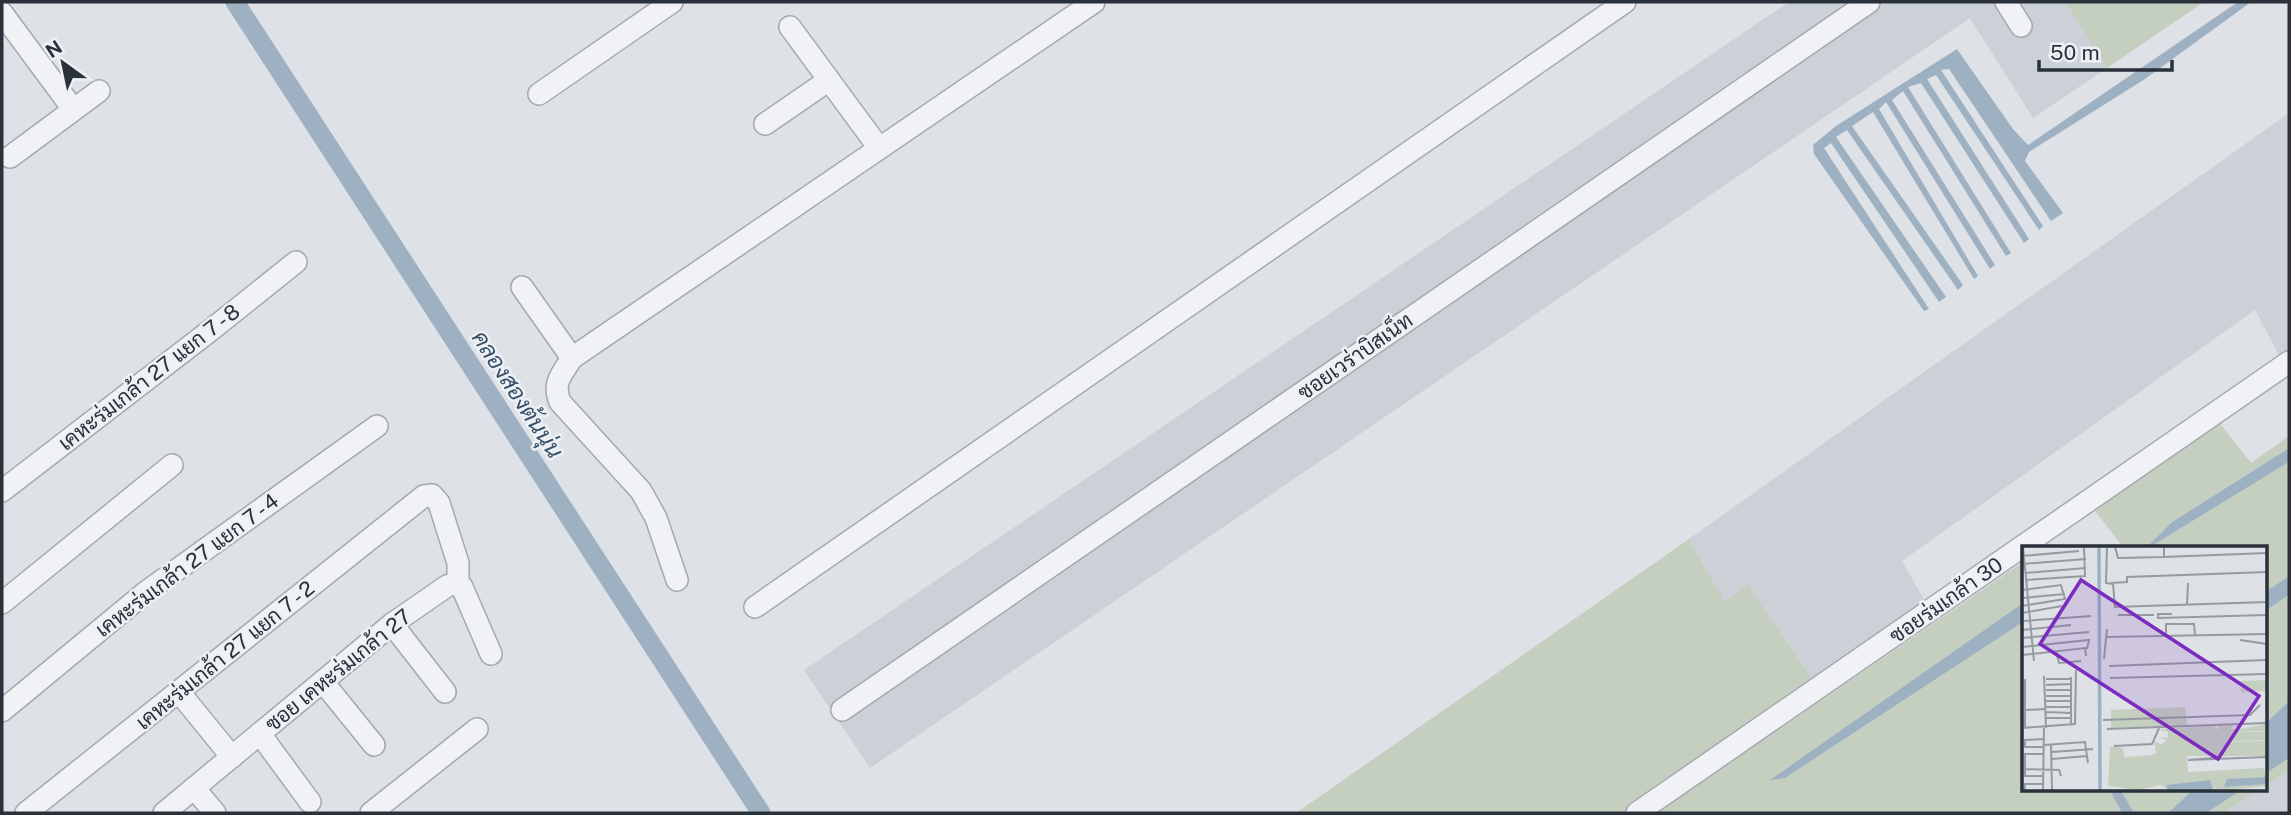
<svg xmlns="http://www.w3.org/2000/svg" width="2291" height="815" font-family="'Public Sans',Sarabun,sans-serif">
<rect width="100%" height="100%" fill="#dee1e6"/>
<g fill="#ccd1d7">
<path d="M1789 2H2065L2107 68 2033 118 1970 18 870 768 804 670Z"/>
<path d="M2289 113V356L2282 361 2255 310 1902 561 1926 603 1813 680 1748 585 1724 601 1689 539Z"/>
<path d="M2289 770V813H2223L2261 789H2265V786Z"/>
</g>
<g fill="#c5cfc0">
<path d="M2065 2H2204L2107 68Z"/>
<path d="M2218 421 2251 463 2289 436V448L2172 522 2147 547H2123L2095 511Z"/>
<path d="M2289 462V576L2265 592V547H2150Z"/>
<path d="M1689 539 1724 601 1748 585 1813 680 1627 813H1296Z"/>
<path d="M2023 562V603L1772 779 1785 778 2023 622V789H2109L2122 813H1657Z"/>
<path d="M2289 595V701L2265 724V611Z"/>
<path d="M2289 758V770L2265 786V774Z"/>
<path d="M2120 789H2194L2168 813H2134Z"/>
<path d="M2243 789H2261L2223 813H2206Z"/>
</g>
<g fill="#9db1c2">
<path d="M2238 2H2251L2145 79 2029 152 2025 161 2063 213 2051 221 1949 69 1941 70 2043 226 2039 230 1936 75 1927 79 2029 239 2024 243 1921 83 1908 87 2011 253 2006 256 1903 91 1892 100 1995 265 1990 269 1886 102 1879 109 1978 276 1974 279 1873 112 1852 126 1963 285 1958 290 1847 130 1836 137 1946 297 1939 302 1831 143 1824 148 1929 309 1924 311 1814 154 1813 145 1836 126 1957 49 2013 129 2028 145Z"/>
<path d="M2289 448V462L2150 547H2147L2172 522Z"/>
<path d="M2289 576V595L2265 611V592Z"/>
<path d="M2023 603V622L1785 778 1770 780Z"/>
<path d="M2289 701V758L2265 774V724Z"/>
<path d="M2109 789H2120L2134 813H2122Z"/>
<path d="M2194 789H2243L2206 813H2168Z"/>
</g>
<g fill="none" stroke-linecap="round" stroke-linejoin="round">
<path stroke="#9db1c2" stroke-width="19" d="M235 2 761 813"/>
<g stroke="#a4a9af" stroke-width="24">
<g id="street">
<path d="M2006 2 2021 26"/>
<path d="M2 13 73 109"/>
<path d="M790 27 879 148"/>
<path d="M539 94 672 2"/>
<path d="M765 124 829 80"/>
<path d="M10 157 99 91"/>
<path d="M522 287 572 358"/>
<path d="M2 491 211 330 296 262"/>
<path d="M677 580 656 518 641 491 560 402C552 383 562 374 572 358L1094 2"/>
<path d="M2 603 172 465"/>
<path d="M755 607 1625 2"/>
<path d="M392 624 445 692"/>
<path d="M323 682 374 745"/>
<path d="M179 692 232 757"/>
<path d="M842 710 1869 2"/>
<path d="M2 711 146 592 377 426"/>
<path d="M260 734 310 802"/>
<path d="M194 788 215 813"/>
<path d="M26 813 424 496 432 495 439 503 458 563V585"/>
<path d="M164 813 392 624 447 586 453 584 462 587 491 654"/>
<path d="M371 813 477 729"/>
<path d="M1637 813 2289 362"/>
</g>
</g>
<use href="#street" stroke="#f0f2f5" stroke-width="21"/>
</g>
<g text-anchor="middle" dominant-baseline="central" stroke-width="5" stroke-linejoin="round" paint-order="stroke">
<g font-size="21" fill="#29313b" stroke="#edf0f4">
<text transform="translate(1355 356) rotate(-35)">ซอยเวร่าบิสเน็ท</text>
<text transform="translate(149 377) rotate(-38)">เคหะร่มเกล้า 27 แยก 7 - 8</text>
<text transform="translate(187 565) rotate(-37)">เคหะร่มเกล้า 27 แยก 7 - 4</text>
<text transform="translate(1946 600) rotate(-35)">ซอยร่มเกล้า 30</text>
<text transform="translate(225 655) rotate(-39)">เคหะร่มเกล้า 27 แยก 7 - 2</text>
<text transform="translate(338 670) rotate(-39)">ซอย เคหะร่มเกล้า 27</text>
</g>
<g font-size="23" font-style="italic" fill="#38516a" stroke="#edf0f4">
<text transform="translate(518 394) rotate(57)">คลองสองต้นนุ่น</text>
</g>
</g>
<g transform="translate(2022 546)">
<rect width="245" height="245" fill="#dee1e6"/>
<path d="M245 134V145L219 146V135ZM163 161 165 179 89 182V164ZM245 178V185L207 186H245V194L193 196 245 195V210H165L166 226 242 222 245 240 205 244 170 239 171 244 144 239 146 244 139 239 116 244 86 240 88 200 101 202 102 211 129 209 134 207 132 195 140 199 144 194 137 191 146 192V186L137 183 192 180 196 184V180L210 179 211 184Z" fill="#c5cfc0"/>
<path d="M245 231V238L202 241 205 233ZM188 234 191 244H146L144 239Z" fill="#9db1c2"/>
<path fill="none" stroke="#9db1c2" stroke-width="3.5" d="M77 1 78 244"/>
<path fill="none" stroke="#969ba2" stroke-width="2" d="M1 1 12 115M93 1 96 12 142 11M142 1V11L245 7M85 2 84 37 91 38 93 61 245 56M0 10 57 5M0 18 64 13M3 27 64 22M3 34 63 30 62 1M89 37 105 36V31L245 26M0 44 39 39 43 53 0 60M0 52 43 48M165 59 166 37M0 67 40 60M150 68H136V72L245 69M96 69H132M0 75 69 70M0 84 49 79M144 90V78H172L173 89M85 91 245 88M0 92 67 86M218 94 245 98M0 101 67 94 65 103M34 105 37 117 59 115M0 109 63 102 64 110M82 113 85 83M87 120 245 114M22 130 24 182M88 132 245 128M3 133V182M24 133H49M24 139 49 138M24 144H49M24 150H49M24 155H49M24 161H49M3 164 24 163M24 166 49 167M24 172H49M81 174 228 169 238 159M49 179V131M0 182 53 178 54 124M85 183 245 177M22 193 3 194V201H22M22 199 63 196 66 217M29 199 30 244M92 200 130 198 138 180M30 206 71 203M21 208H3V230H22M191 212 166 214 245 211M30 213 65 210M3 223 37 224 39 230M3 244V238H22M21 244 22 182"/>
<path fill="#7b2cbf" fill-opacity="0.15" stroke="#7b2cbf" stroke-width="3.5" d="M59 34 237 150 196 213 18 98Z"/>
<rect width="245" height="245" fill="none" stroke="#29313b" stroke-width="3.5"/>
</g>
<rect width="2291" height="815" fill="none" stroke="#29313b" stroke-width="7"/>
<g transform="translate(63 63) rotate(327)" stroke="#edf0f4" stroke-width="5" paint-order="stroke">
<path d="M0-5L12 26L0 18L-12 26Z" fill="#29313b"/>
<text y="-10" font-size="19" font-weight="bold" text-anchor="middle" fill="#29313b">N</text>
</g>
<path d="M2039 60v10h133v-10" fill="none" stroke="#29313b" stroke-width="3.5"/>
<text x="2050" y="60" font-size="21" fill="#29313b" stroke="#edf0f4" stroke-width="5" paint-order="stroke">50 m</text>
</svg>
